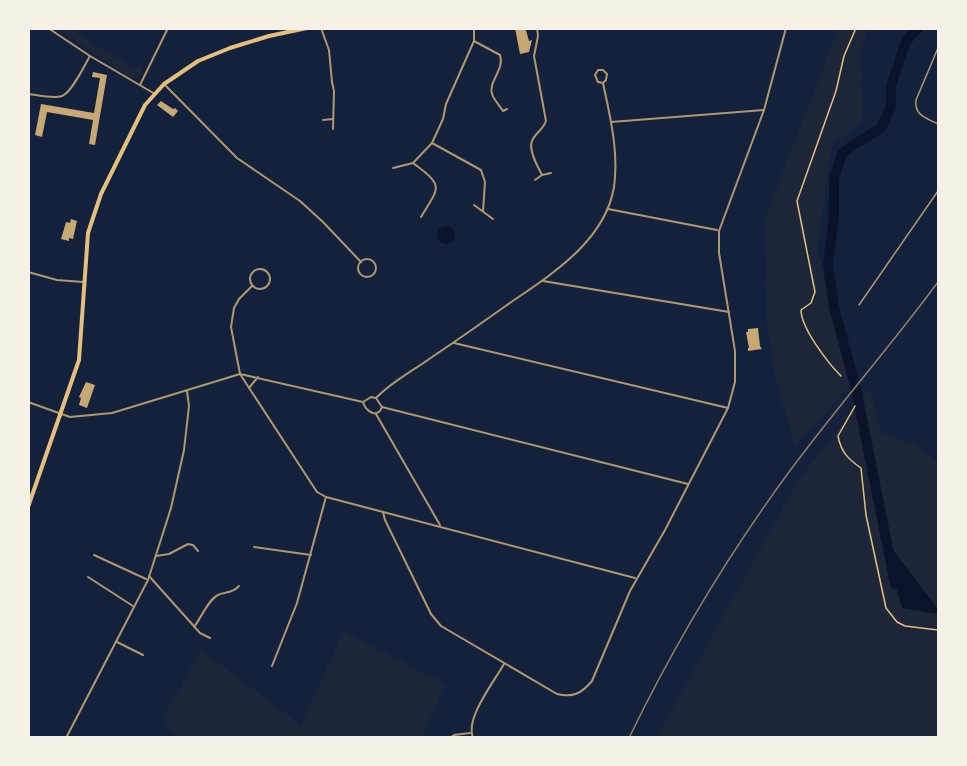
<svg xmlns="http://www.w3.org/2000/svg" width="967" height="766" font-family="'PT Sans',sans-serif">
<rect width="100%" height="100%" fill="#14213d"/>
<g fill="#1d2539">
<path d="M57 29H70L133 68 143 66 139 78 132 79Z"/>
<path d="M838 29H869L861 49 863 122 832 145 817 249 850 386 795 446 776 380 766 319 765 218Z"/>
<path d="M870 388 881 433 916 445 938 462V737L656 738 797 482Z"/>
<path d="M343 631 445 684 422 737H177L163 718 201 650 301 725Z"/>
</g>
<g fill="#0b132b">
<circle cx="446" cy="235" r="9"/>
<path d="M889 545 938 609V614L902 608 896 587Z"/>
</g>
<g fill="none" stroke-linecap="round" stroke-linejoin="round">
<path stroke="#0b132b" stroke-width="10" d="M895 584 856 389 834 307 828 264 834 217V178L842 154 852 146 881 128 891 107V86L906 41 918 28"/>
</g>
<g fill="#c6a872">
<path d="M515 28 526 30 529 41 532 40 529 52 520 54Z"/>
<path d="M93 72 107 75 95 145 89 144 93 120 47 112 42 137 35 135 41 104 94 113 100 78 92 77Z"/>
<path d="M161 101 173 109 175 108 178 111 173 117 157 105Z"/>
<path d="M71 219 77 221 73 239 69 238V241L61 239 66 222 70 223Z"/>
<path d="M758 328 760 346 762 349 748 351V348H749L746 332H748V329Z"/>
<path d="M86 382 95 385 87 408 79 405 81 398 79 397Z"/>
</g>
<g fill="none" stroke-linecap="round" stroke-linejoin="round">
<g stroke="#e5c07b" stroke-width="1.5">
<path d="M841 376C828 363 801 328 801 310L811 303 815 292 797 201 836 91 844 56 856 28"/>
<path d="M855 406 838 436C841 452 848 459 861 468L866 515 886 608 897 622 905 626 938 630"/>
</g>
<g stroke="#b1986c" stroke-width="1.5">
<path d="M938 48 916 100C914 115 926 118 938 124"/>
<path d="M859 305 938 191"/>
</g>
<g stroke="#b1986c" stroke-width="2">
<path d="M48 28 90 56 155 94"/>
<path d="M321 28 329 50 332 82 334 91 333 129"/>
<path d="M537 28 538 36 534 56 546 121C543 130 535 133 532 141 528 150 538 167 542 175"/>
<path d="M474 41 500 55C505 69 488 82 492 94 494 100 500 106 503 111L507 109"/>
<path d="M164 84 237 158 300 201 323 222 361 262"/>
<path d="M140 85 168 28"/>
<path d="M28 94C38 95 53 99 62 96 72 92 84 66 90 56"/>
<path d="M323 120 333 119"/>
<path d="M611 122 764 110"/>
<path d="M432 143 481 170 485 182 483 211"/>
<path d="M413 163C444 186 440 186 421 217"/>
<path d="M393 168 413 163 432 143 443 119 446 104 474 41V28"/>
<path d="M535 180 542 175 551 173"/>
<path d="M474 205 493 219"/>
<path d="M608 209 717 230"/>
<circle cx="367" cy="268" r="9"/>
<circle cx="260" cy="279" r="10"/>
<path d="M28 272 57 280 83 282"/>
<path d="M543 281 729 312"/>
<path d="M252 286 239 299 234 308 231 327 240 374 317 492 326 497 635 578"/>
<path d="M454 343 728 408"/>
<path d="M249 388 258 377"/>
<path d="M371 397 376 398 382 407C378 419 366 412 363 402Z"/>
<path d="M376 398C392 381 416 369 435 355 459 339 483 322 507 305 549 276 605 242 614 187 619 152 610 116 603 83L598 82 595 75 598 70H603L607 74 606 80 603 83"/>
<path d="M28 402 70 417 112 413 240 374 363 402"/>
<path d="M382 407 688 484"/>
<path d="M376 414 440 525"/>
<path d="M383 512 385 520 431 614 441 626 557 694C573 698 582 693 592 681L630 591 665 530 728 408 735 382V351L719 253V231L764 110 786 28"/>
<path d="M254 547 311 555"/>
<path d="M94 555 146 579"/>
<path d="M156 556 169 554 188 544 193 545 198 551"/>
<path d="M149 576 200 633 210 638"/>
<path d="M88 577 133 606"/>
<path d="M194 627C201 618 208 600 218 595 226 591 232 594 239 586"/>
<path d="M117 642 143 655"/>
<path d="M272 666 297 603 326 497"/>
<path d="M66 738 148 580 171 508 184 450 189 406 187 391"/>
<path d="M450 738 454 735 470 733"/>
<path d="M473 738C465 718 494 682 504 664"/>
</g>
<path stroke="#e5c07b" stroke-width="4" d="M28 507 79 360 88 233 101 194 145 105 164 84 198 61 230 48 269 36 307 28"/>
<path stroke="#918062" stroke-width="1.5" d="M629 738C674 645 728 555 789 472 837 407 890 347 938 282"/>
</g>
<rect width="967" height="766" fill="none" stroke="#f6f1e7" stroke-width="60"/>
</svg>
